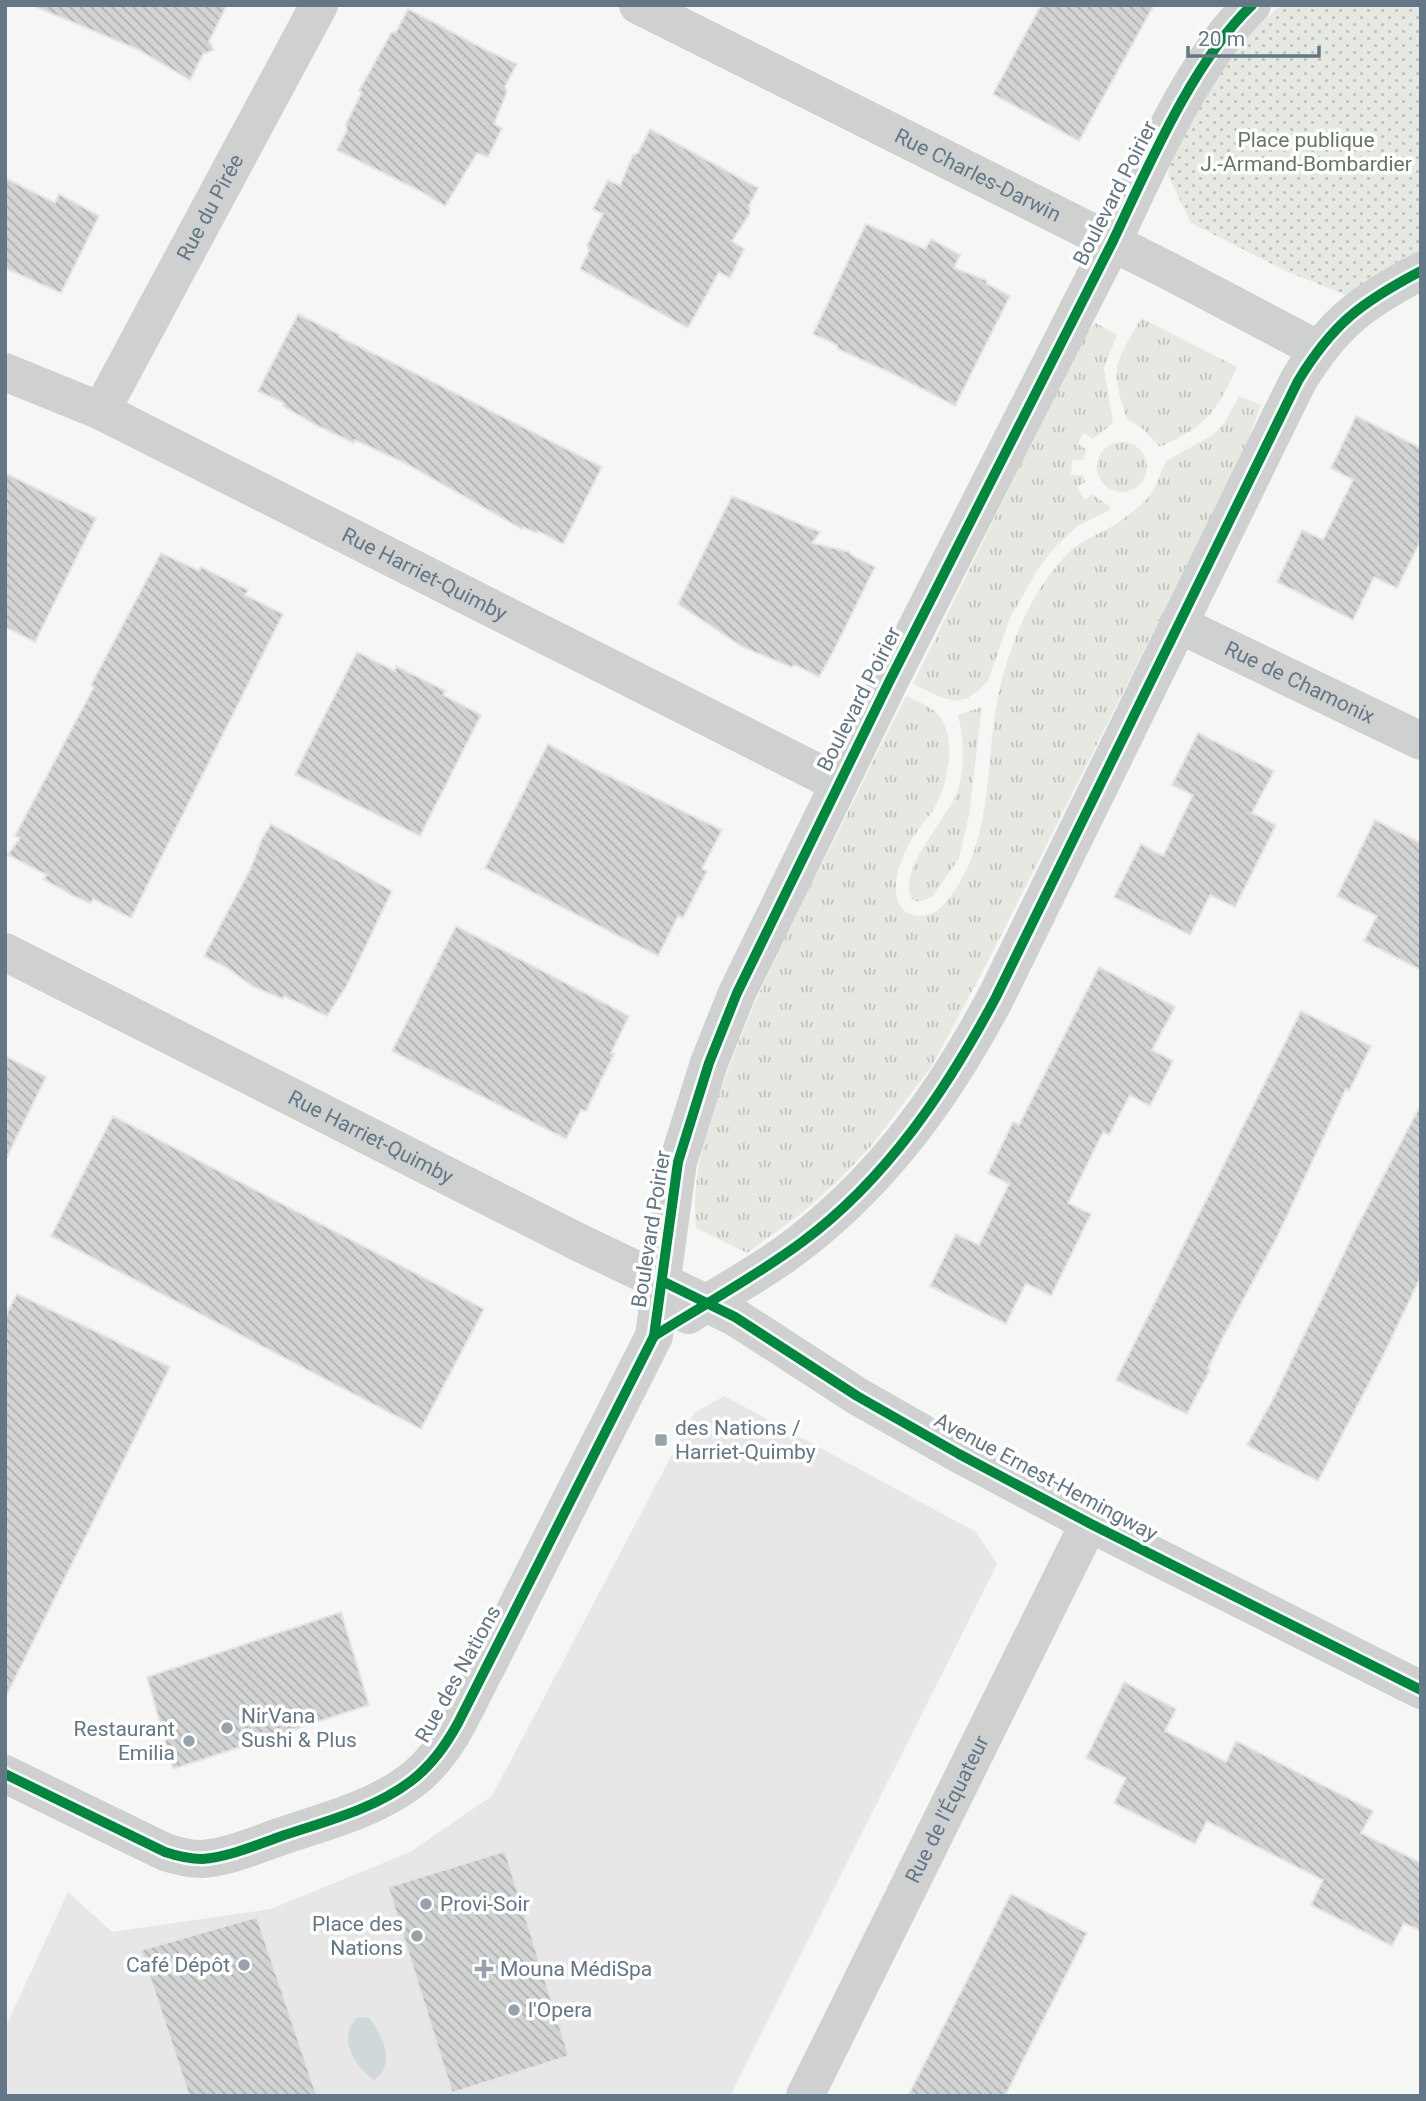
<svg xmlns="http://www.w3.org/2000/svg" width="1426" height="2101" font-family="Roboto,sans-serif">
<defs>
<pattern id="grass-tufts" width="24" height="20" patternUnits="userSpaceOnUse" patternTransform="scale(1.75)"><rect width="24" height="20" fill="#e6e9e2"/><path d="M3 7l-1-3M5 7V3M7 7l1-3M15 17l-1-3M17 17v-4M19 17l1-3" fill="none" stroke="#bec2bd"/></pattern>
<pattern id="park-dots" width="8" height="8" patternUnits="userSpaceOnUse" patternTransform="scale(1.75)"><rect width="8" height="8" fill="#e6e9e2"/><path d="M2 2h.1M6 6h.1" fill="none" stroke="#bec2bd" stroke-width="1.8" stroke-linecap="round"/></pattern>
<pattern id="building-back-hatch" width="6" height="6" patternUnits="userSpaceOnUse" patternTransform="scale(1.75)"><rect width="6" height="6" fill="#d2d3d3"/><path d="M-1 5l2 2M0 0l6 6M5-1l2 2" fill="none" stroke="#aeb0b1"/></pattern>
</defs>
<rect width="100%" height="100%" fill="#f6f6f4"/>
<path fill="#e6e7e6" d="M724 1396 976 1532 997 1564 730 2096H5V2028L68 1892 112 1932 271 1909 410 1852 492 1796 694 1413Z"/>
<g fill="url(#grass-tufts)">
<path d="M1141 318 1237 367C1214 415 1209 424 1160 447L1143 429 1127 419C1122 404 1115 385 1117 369 1118 355 1134 332 1141 318Z"/>
<path d="M1096 323 1117 335 1104 368 1113 423 1093 439 1083 433 1078 444 1087 450 1083 460H1072L1071 475H1083L1085 482 1077 487 1085 500 1092 494 1110 507V510L1079 525 1056 546 1038 569 1010 618 988 681 979 690 968 698 956 701 940 697 913 684 1085 334Z"/>
<path d="M1239 396 1261 405 1243 454 987 963 932 1066 872 1145 841 1178 803 1212 747 1253 696 1228C691 1169 709 1121 729 1067 757 993 791 924 827 854 854 801 879 748 906 696 938 710 949 716 949 753 948 773 944 791 934 809 930 816 923 822 918 830 905 848 889 882 899 904 903 912 911 916 920 916 934 916 942 907 950 897 997 835 983 755 1001 683 1013 636 1036 582 1073 549 1083 540 1097 535 1109 528 1122 521 1137 509 1147 499 1157 488 1159 474 1166 461L1213 435 1225 422Z"/>
<circle cx="1122" cy="467" r="25"/>
<path d="M982 707 969 815 959 858 932 897 919 902 913 900C893 873 950 816 958 790 965 767 964 737 958 715Z"/>
</g>
<path fill="url(#park-dots)" d="M1281 5H1421V251L1346 295 1286 271 1191 223 1168 175 1169 167 1189 126 1215 80 1253 30Z"/>
<path fill="#d0d8db" d="M358 2017 369 2018C382 2035 397 2064 374 2080 355 2066 336 2037 358 2017Z"/>
<g fill="url(#building-back-hatch)" stroke="#e5e5e4" stroke-width="2">
<path d="M31 5H227L209 41 214 50 203 54 190 80 137 49Z"/>
<path d="M1041 5H1154L1079 141 993 94Z"/>
<path d="M408 9 488 51 517 64 505 86 507 92 494 124 502 128 488 157 477 153 445 206 420 191 337 150 347 130 346 124 362 92 359 91 391 33 396 32Z"/>
<path d="M650 129 758 188 749 206 750 213 732 241 744 249 730 278 719 272 688 328 580 269 589 251 587 245 603 214 593 209 608 180 620 186 633 155 638 153Z"/>
<path d="M5 178 55 203 59 194 99 216 61 293 5 268Z"/>
<path d="M866 224 925 249 931 239 960 255 954 268 986 280 987 284 1010 296 955 406 898 376 838 349 837 345 813 334Z"/>
<path d="M298 314 340 335 339 337 435 383 602 467 563 544 538 531 536 533 523 527 522 529 405 463 355 440 354 443 316 425 283 406 284 403 258 391Z"/>
<path d="M1356 416 1421 448V540L1397 588 1374 577 1353 620 1277 582 1302 530 1323 540 1353 480 1331 468Z"/>
<path d="M5 473 96 518 35 642 5 627Z"/>
<path d="M732 496 820 532 812 543 849 552 851 555 875 567 834 650 819 677 796 665 791 667 743 647 678 604Z"/>
<path d="M161 553 199 571 201 567 248 590 245 595 283 614 131 918 93 899 91 904 72 895 43 879 47 875 8 855 20 838 15 836 94 687 91 685Z"/>
<path d="M357 652 395 671 396 666 446 691 443 695 481 715 420 836 295 774Z"/>
<path d="M1198 733 1274 771 1252 813 1276 825 1235 907 1210 895 1190 935 1114 897 1141 844 1163 856 1193 795 1172 785Z"/>
<path d="M548 744 594 769 722 830 702 869 707 871 683 918 678 916 658 956 485 868Z"/>
<path d="M1375 820 1421 843V970L1364 941 1377 916 1337 896Z"/>
<path d="M271 824 392 891 347 985 327 1016 284 996 283 999 254 987 226 967 204 956 250 870 262 839Z"/>
<path d="M456 926 629 1016 611 1053 614 1054 586 1111 581 1110 566 1139 392 1051Z"/>
<path d="M1099 967 1175 1007 1152 1050 1173 1061 1150 1106 1130 1095 1109 1135 1103 1132 1068 1203 1091 1214 1051 1296 1026 1283 1006 1324 930 1286 956 1234 979 1245 1009 1184 988 1173 1013 1122 1019 1125Z"/>
<path d="M1301 1011 1371 1046 1349 1091 1346 1089 1278 1235 1223 1337 1208 1368 1210 1370 1187 1414 1116 1380Z"/>
<path d="M5 1056 46 1077 5 1161Z"/>
<path d="M1421 1104V1276L1380 1362 1318 1481 1247 1445 1271 1403 1355 1231Z"/>
<path d="M113 1116 484 1309 421 1429 51 1236Z"/>
<path d="M17 1294 170 1367 5 1698V1317Z"/>
<path d="M341 1612 369 1705 173 1769 147 1677Z"/>
<path d="M1124 1682 1176 1709 1165 1731 1226 1762 1236 1741 1373 1811 1361 1833 1421 1863V1931L1404 1923 1392 1946 1311 1905 1323 1880 1207 1821 1195 1844 1114 1803 1126 1778 1086 1758Z"/>
<path d="M505 1851 569 2056 452 2093 388 1887Z"/>
<path d="M1011 1894 1087 1933 1005 2096H908Z"/>
<path d="M257 1917 317 2096H189L141 1950Z"/>
</g>
<g fill="none" stroke-linecap="round" stroke-linejoin="round">
<g stroke="#cfd1d1" stroke-width="38">
<path id="s1" d="M638 5 1171 272 1317 349"/>
<path id="s2" d="M5 372 101 411 838 783"/>
<path id="s3" d="M101 411 319 5"/>
<path id="s4" d="M1178 624 1421 741"/>
<path id="s5" d="M5 952 578 1242 735 1317 857 1396 959 1454 1089 1523 1421 1690"/>
<path d="M688 1315C727 1290 769 1268 805 1239 889 1172 946 1091 996 997L1298 381C1333 323 1362 302 1421 271"/>
<path d="M5 1774 165 1852C177 1856 189 1859 202 1859 228 1857 254 1846 279 1837 323 1822 373 1810 411 1781 431 1766 446 1745 458 1723L654 1336 678 1162 709 1063 737 993 889 682 1112 243C1147 169 1193 61 1252 5"/>
<path id="s6" d="M805 2096 1089 1523"/>
</g>
<g stroke="#fff" stroke-width="15">
<g id="cycleway">
<path d="M662 1281 735 1317 857 1396 959 1454 1089 1523 1421 1690"/>
<path d="M654 1336C703 1305 755 1277 802 1242 887 1179 947 1089 996 997L1298 381C1333 323 1362 302 1421 271"/>
<path d="M5 1774 165 1852C177 1856 189 1859 202 1859 228 1857 254 1846 279 1837 323 1822 373 1810 411 1781 431 1766 446 1745 458 1723L654 1336 678 1162 709 1063 737 993 889 682 1112 243C1147 169 1193 61 1252 5"/>
</g>
</g>
<use href="#cycleway" stroke="#00873e" stroke-width="10"/>
</g>
<g fill="#96a3ad" stroke="#fff" stroke-width="2.5">
<rect x="654" y="1433" width="14" height="14" rx="3.5"/>
<circle cx="227" cy="1728" r="7"/>
<circle cx="189" cy="1741" r="7"/>
<circle cx="426" cy="1904" r="7"/>
<circle cx="417" cy="1936" r="7"/>
<circle cx="244" cy="1965" r="7"/>
<path d="M480.5 1958.5h7v7h7v7h-7v7h-7v-7h-7v-7h7z"/>
<circle cx="514" cy="2010" r="7"/>
</g>
<g text-anchor="middle" dominant-baseline="central" stroke-width="7" stroke-linejoin="round" paint-order="stroke">
<g font-size="21" fill="#64785e" stroke="#fff">
<text x="1306" y="140">Place publique<tspan x="1306" dy="24">J.-Armand-Bombardier</tspan></text>
</g>
<g font-size="21" fill="#637787" stroke="#fff">
<text stroke="none"><textPath href="#s1" startOffset="380">Rue Charles-Darwin</textPath></text>
<text transform="translate(1115 193) rotate(-63)">Boulevard Poirier</text>
<text stroke="none"><textPath href="#s3" startOffset="231">Rue du Pirée</textPath></text>
<text stroke="none"><textPath href="#s2" startOffset="466">Rue Harriet-Quimby</textPath></text>
<text stroke="none"><textPath href="#s4" startOffset="135">Rue de Chamonix</textPath></text>
<text transform="translate(859 699) rotate(-63)">Boulevard Poirier</text>
<text stroke="none"><textPath href="#s5" startOffset="410">Rue Harriet-Quimby</textPath></text>
<text transform="translate(651 1229) rotate(-81)">Boulevard Poirier</text>
<text transform="translate(1046 1477) rotate(28)">Avenue Ernest-Hemingway</text>
<text transform="translate(458 1674) rotate(-61)">Rue des Nations</text>
<text stroke="none"><textPath href="#s6" startOffset="320">Rue de l'Équateur</textPath></text>
</g>
<g font-size="21" fill="#637787" stroke="#fff" text-anchor="start">
<text x="675" y="1428">des Nations /<tspan x="675" dy="24">Harriet-Quimby</tspan></text>
<text x="241" y="1716">NirVana<tspan x="241" dy="24">Sushi &amp; Plus</tspan></text>
<text x="175" y="1729" text-anchor="end">Restaurant<tspan x="175" dy="24">Emilia</tspan></text>
<text x="440" y="1904">Provi-Soir</text>
<text x="403" y="1924" text-anchor="end">Place des<tspan x="403" dy="24">Nations</tspan></text>
<text x="230" y="1965" text-anchor="end">Café Dépôt</text>
<text x="500" y="1969">Mouna MédiSpa</text>
<text x="528" y="2010">l'Opera</text>
</g>
</g>
<rect width="1426" height="2101" fill="none" stroke="#637787" stroke-width="14"/>
<path d="M1188 46v10h131v-10" fill="none" stroke="#637787" stroke-width="3.5"/>
<text x="1198" y="46" font-size="21" fill="#637787" stroke="#ffffff" stroke-width="5" paint-order="stroke">20 m</text>
</svg>
